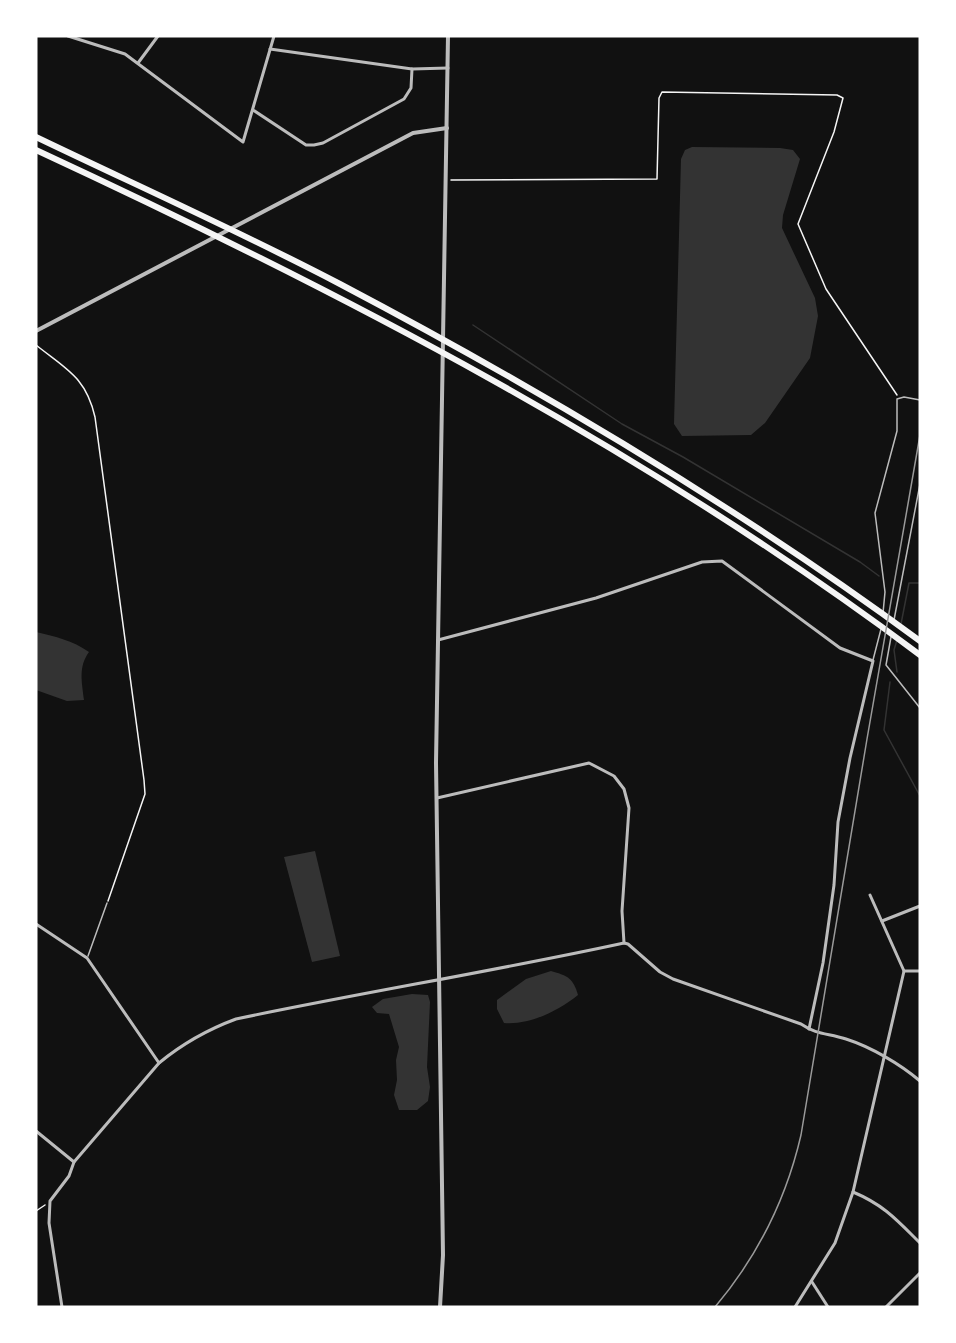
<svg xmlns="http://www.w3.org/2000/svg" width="956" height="1343" font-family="Helvetica,sans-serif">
<rect width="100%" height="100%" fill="#111"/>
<g fill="#333">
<path d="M692 147 780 148 793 150 800 159 783 215 782 228 815 298 818 316 810 358 765 423 751 435 682 436 674 424 681 159 685 150Z"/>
<path d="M36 632C56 637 72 640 89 652 78 667 82 682 84 700L67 701 36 690Z"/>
<path d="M315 851 340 956 312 962 284 857Z"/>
<path d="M551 971C568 976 573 978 578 995 558 1011 530 1025 504 1023L497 1009V1000L526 979Z"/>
<path d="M412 994 428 995 430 1002 427 1067 430 1087 428 1101 417 1110H399L394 1095 397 1080 396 1060 399 1047 389 1014 377 1013 372 1007 383 999Z"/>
</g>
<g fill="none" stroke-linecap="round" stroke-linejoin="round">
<g stroke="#333" stroke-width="1.5">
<path d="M473 325 622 424 683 457 860 562 879 576"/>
<path d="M901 624 909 583H920"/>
<path d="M897 640 894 650 897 672"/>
<path d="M890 682 884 730 920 796"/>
</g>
<g stroke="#f5f5f5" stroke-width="1.5">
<path d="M451 180 657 179 659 98 662 92 837 95 843 98 834 132 798 224 826 289 897 395"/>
<path d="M36 345C66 369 86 377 95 417L144 780 145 794 108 901"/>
<path d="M36 1211 45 1205"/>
</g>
<g stroke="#bcbcbc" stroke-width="1.5">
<path d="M883 613 885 592 875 513 897 431V399L904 397 920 400"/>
<path d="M894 620 920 484"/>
<path d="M891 637 886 665 920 708"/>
<path d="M873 660 881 629"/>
<path d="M88 956 107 903"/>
</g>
<g stroke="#bcbcbc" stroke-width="3">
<path d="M68 36 125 54 243 142 274 36"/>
<path d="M270 49 412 69 448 68"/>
<path d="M138 63 158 36"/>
<path d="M253 110 306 145H314L323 143 404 99 411 88 412 69"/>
<path d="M438 640 596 598 702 562 722 561 840 648 873 661 850 758 838 822 834 885 823 963 809 1029"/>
<path d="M437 798 589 763 614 776 624 789 629 808 622 911 624 943"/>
<path d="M882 921 920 906"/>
<path d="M36 924 87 958 159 1063"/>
<path d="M904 971H920"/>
<path d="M36 1131 74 1162"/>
<path d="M853 1192C884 1205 897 1220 920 1243"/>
<path d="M812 1282 828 1307"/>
<path d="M62 1307 49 1223 50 1201 69 1176 74 1162 159 1063C182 1044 209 1029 236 1019 365 992 495 971 624 943L628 944 660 972 673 979 801 1024C817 1035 828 1033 846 1039 871 1047 900 1064 920 1081"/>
<path d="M795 1307 835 1243 853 1192 904 971 870 895"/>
<path d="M886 1307 920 1273"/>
</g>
<g stroke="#bcbcbc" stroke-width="4">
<path d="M36 331 413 133 447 128"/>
<path d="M440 1307 443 1255 436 763 448 36"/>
</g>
<g stroke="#f5f5f5" stroke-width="6">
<path d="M36 137C138 186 241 232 340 284 541 390 737 506 920 641"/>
<path d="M36 150C344 293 648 451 920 655"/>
</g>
<path stroke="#9a9a9a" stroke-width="1.5" d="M715 1307C758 1256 786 1200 801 1135L867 739 920 435"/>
</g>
<rect width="956" height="1343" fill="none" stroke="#ffffff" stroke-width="75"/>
</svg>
